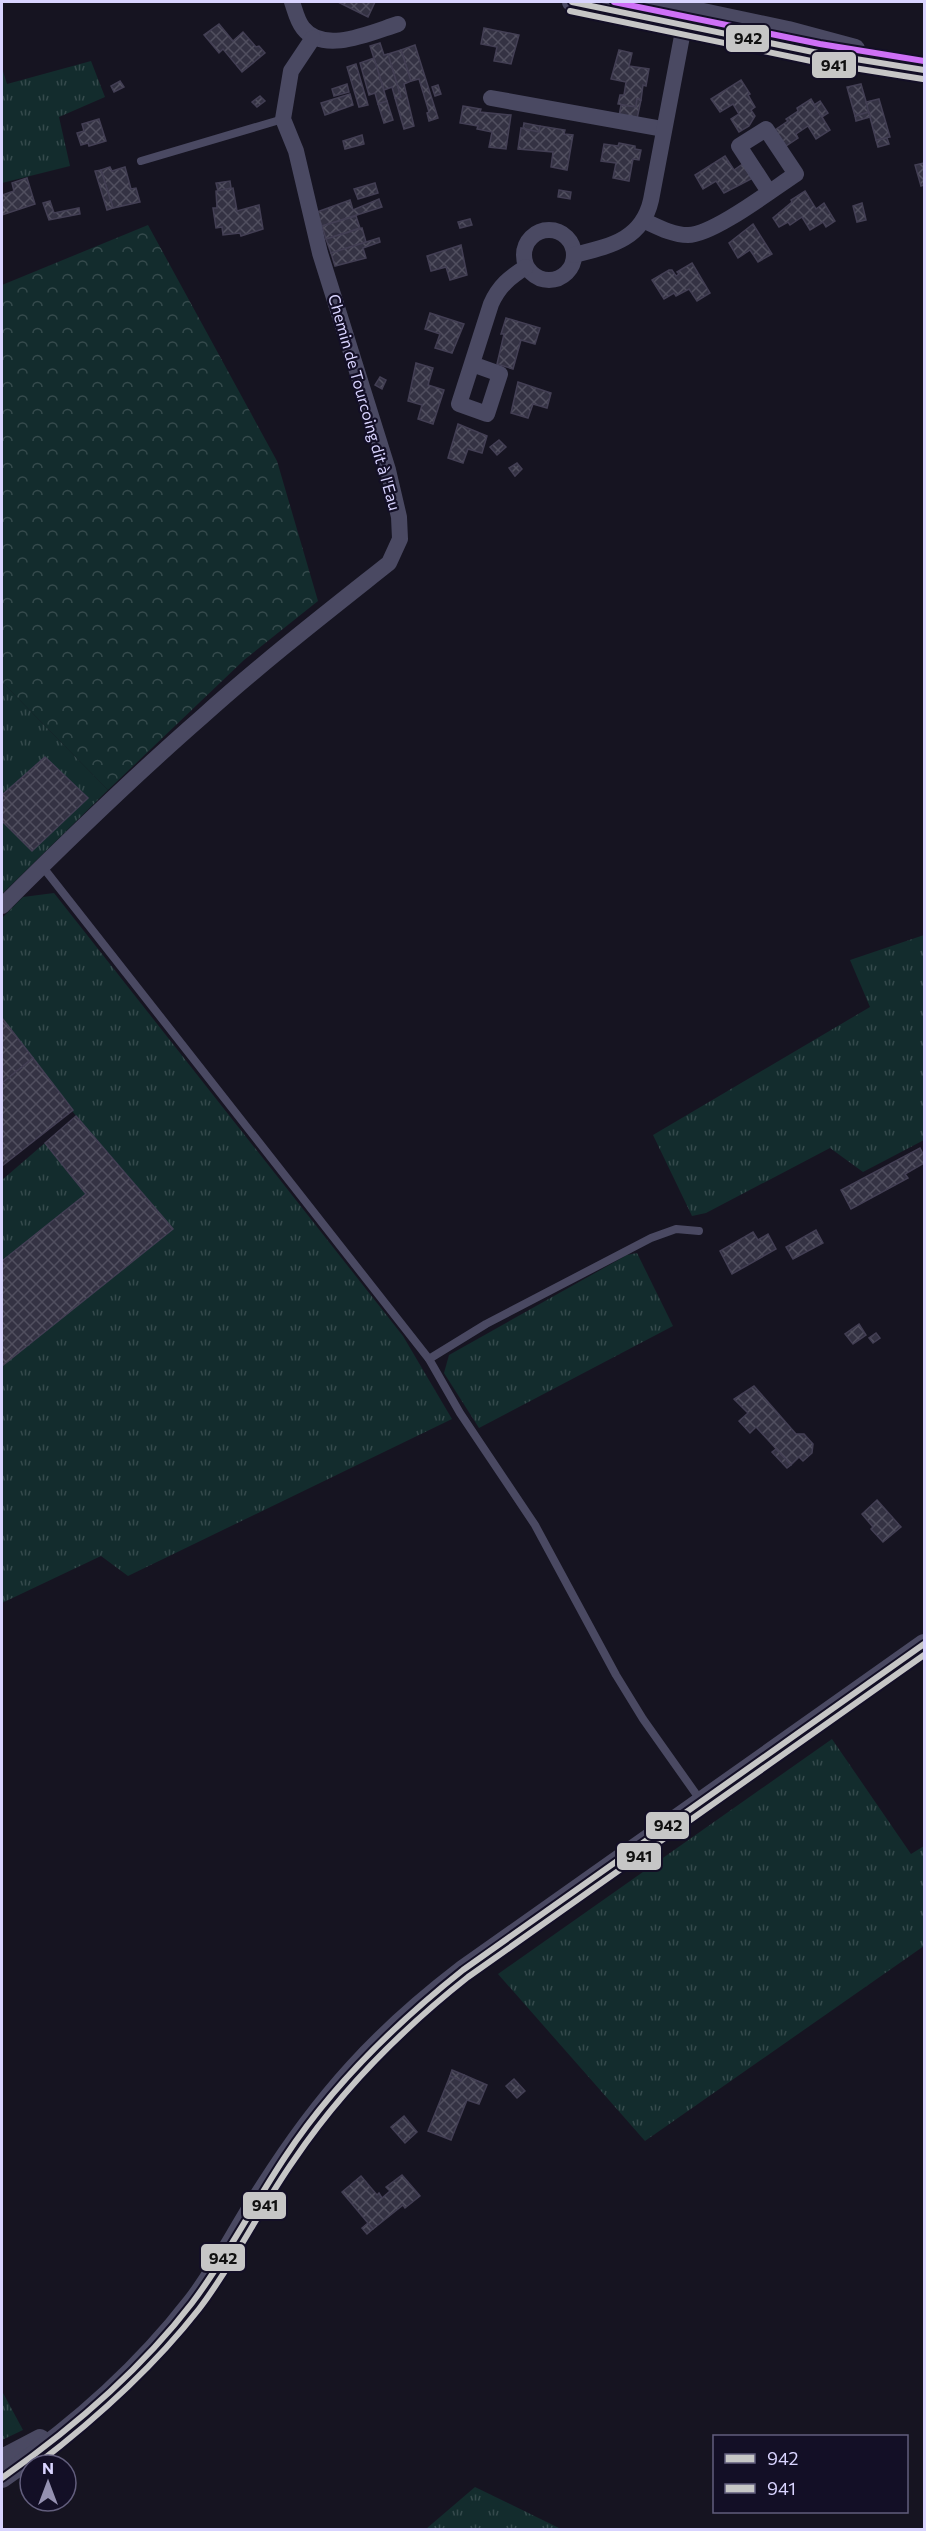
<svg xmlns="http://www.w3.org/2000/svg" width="926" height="2531" font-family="Commissioner,sans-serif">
<defs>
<pattern id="grass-tufts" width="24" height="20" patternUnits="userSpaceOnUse" patternTransform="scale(1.5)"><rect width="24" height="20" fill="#132c2d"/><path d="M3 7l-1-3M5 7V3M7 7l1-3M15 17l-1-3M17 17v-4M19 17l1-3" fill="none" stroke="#354a4c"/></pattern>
<pattern id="forest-crowns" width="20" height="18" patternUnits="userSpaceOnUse" patternTransform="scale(1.5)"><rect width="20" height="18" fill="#132c2d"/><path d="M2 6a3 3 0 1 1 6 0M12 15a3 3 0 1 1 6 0" fill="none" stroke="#354a4c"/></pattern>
<pattern id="building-cross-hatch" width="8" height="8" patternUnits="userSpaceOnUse" patternTransform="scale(1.5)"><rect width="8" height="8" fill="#343243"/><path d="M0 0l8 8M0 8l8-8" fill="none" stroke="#514f5f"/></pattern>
</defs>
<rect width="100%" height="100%" fill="#161421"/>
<g fill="url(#grass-tufts)">
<path d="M91 61 105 97 59 117 70 166 2 183V68L7 84Z"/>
<path d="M2 682 108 790 2 894Z"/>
<path d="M54 893 403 1336 452 1419 128 1576 101 1556 2 1603V1180L76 1116 2 1018V918L23 897Z"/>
<path d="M924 935V1140L863 1172 830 1148 706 1213 692 1216 653 1135 870 1007 850 960Z"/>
<path d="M637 1253 673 1326 479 1428 444 1373 449 1355 627 1255Z"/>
<path d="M832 1739 911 1854 924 1846V1946L645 2141 498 1974Z"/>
<path d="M2 2391 23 2430 2 2440Z"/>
<path d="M475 2487 561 2529H426Z"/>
</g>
<path fill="url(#forest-crowns)" d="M148 225 277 461 318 601 244 660 108 790 2 682V285Z"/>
<g fill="url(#building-cross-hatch)" stroke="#433f54" stroke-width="1.5">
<path d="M338 2H375L368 17Z"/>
<path d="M219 24 233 41 243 32 256 47 259 46 265 53 242 72 223 49 219 53 204 35Z"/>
<path d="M484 28 519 35 511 64 494 61 497 47 481 44Z"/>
<path d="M380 43 384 55 388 54 401 97 395 98 392 87 384 90 370 46Z"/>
<path d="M415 45 438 118 429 121 427 113 429 112 419 79 411 81 401 50Z"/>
<path d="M401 50 411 81 404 84 414 126 404 129 395 98 401 97 388 54Z"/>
<path d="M619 50 632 53 629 66 649 69 646 86 643 85 641 100 637 99 636 107 618 104 620 95H624L626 82 611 79Z"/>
<path d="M374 58 387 101 378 104 375 93 369 95 360 63Z"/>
<path d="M356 64 368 105 359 107 347 67Z"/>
<path d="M741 80 750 94 748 95 755 107 751 110 755 116 749 126 739 132 731 119 739 114 733 104 720 112 711 99Z"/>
<path d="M120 81 124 87 114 92 111 86Z"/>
<path d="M347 84 349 92 334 96 332 89Z"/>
<path d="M861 84 869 112 855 116 847 87Z"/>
<path d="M438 85 441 94 435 96 432 87Z"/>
<path d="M350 94 353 105 325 115 321 103Z"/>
<path d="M260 96 265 101 257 107 252 102Z"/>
<path d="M637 99 641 100 637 119 619 116 621 105 636 107Z"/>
<path d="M811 99 830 130 816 139 808 126 796 134 798 138 786 146 775 130 788 121 786 119 798 111 797 108Z"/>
<path d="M879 99 890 137 876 140 866 102Z"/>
<path d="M387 101 393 120 384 123 378 104Z"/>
<path d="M820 101 828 113 822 117 814 105Z"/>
<path d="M463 106 481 109 480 112 511 115 506 149 489 147 492 132 477 129 478 126 460 123Z"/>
<path d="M869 112 870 117 856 121 855 116Z"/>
<path d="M99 119 106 141 89 146 88 143 81 145 77 133 84 131 82 124Z"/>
<path d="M524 123 540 126 539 132 523 129Z"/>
<path d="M540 126 565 130 564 134 573 135 567 170 551 167 553 152 518 149 521 128 539 132Z"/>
<path d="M362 135 364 144 345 149 343 141Z"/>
<path d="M887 138 889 144 878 147 876 140Z"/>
<path d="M619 143 635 146V149L641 150 639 160 633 159 629 181 613 178 616 163 601 161 604 144 618 146Z"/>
<path d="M725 156 734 170 744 163 753 178 724 193 716 181 703 189 695 175Z"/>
<path d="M924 163V185L921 186 915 165Z"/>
<path d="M110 167 112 171 125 167 131 189 136 188 140 202 113 208 101 170Z"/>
<path d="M101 170 113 208 107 210 95 171Z"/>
<path d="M27 178 35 204 2 215V195L14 191 12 183Z"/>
<path d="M230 181 231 188 218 191 216 183Z"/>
<path d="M375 183 378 193 358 199 354 189Z"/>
<path d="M233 188 237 211 259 205 263 229 241 236 240 233 223 235 222 227 216 228 213 208H217L216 191Z"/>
<path d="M559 190 571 192 570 199 558 197Z"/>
<path d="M805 191 816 209 824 203 835 221 826 227 823 222 810 230 802 217 790 225 788 222 779 227 773 218 792 202 791 200Z"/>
<path d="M379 199 382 207 322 226 317 212 350 200 353 210Z"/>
<path d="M50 201 54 213 79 208 80 214 49 220 43 203Z"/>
<path d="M862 203 866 220 857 222 853 206Z"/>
<path d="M356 216 360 228 326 239 322 226Z"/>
<path d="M470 219 472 225 460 228 458 222Z"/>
<path d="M753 224 772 254 758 262 750 250 738 258 729 243Z"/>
<path d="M362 228 366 242 331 253 326 239Z"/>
<path d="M379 238 380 242 363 248 366 258 335 266 331 253Z"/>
<path d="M461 245 467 275 450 280 446 267 431 271 427 256Z"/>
<path d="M692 263 710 293 697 301 689 289 676 296 674 293 664 299 652 280 669 270H672L676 276 679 274 677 272Z"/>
<path d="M430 313 464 324 452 353 435 348 440 334 425 329Z"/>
<path d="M506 318 540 328 535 344 521 340 513 369 497 364 504 334H501Z"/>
<path d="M416 363 433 368 428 385 444 390 433 424 418 419 422 405 408 401Z"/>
<path d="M380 377 386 380 382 389 375 385Z"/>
<path d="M518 382 551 393 547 408 533 404 528 418 511 413Z"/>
<path d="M458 424 487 436 482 453 468 449 463 463 448 458Z"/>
<path d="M499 440 506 447 497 455 490 447Z"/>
<path d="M517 463 522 469 515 476 509 468Z"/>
<path d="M45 757 88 798 32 851 2 821V795Z"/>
<path d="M2 1018 33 1058 2 1083Z"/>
<path d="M33 1058 73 1110 2 1166V1083Z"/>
<path d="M76 1116 173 1229 2 1366V1261L86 1194 45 1143Z"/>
<path d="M920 1148 924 1156V1163L905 1174 908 1178 851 1209 841 1190Z"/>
<path d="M816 1230 823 1243 793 1259 786 1247Z"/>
<path d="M753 1232 758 1240 768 1234 776 1249 732 1274 720 1251Z"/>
<path d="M859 1324 866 1335 853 1344 845 1334Z"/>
<path d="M876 1333 880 1338 873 1343 869 1338Z"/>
<path d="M754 1386 796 1434H804L813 1444 812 1453 803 1461 799 1457 791 1465 756 1427 750 1433 739 1421 748 1413 734 1399Z"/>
<path d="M776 1449 791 1465 787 1468 772 1452Z"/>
<path d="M877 1500 901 1527 883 1542 871 1529 873 1527 862 1514Z"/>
<path d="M452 2070 464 2075 461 2081 450 2076Z"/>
<path d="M464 2075 487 2085 479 2104 467 2100 451 2140 428 2131 450 2076 461 2081Z"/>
<path d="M514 2079 525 2091 517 2098 506 2086Z"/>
<path d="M404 2116 417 2132 405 2143 391 2127Z"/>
<path d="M402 2175 420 2196 405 2208 403 2205 373 2229 342 2192 361 2176 377 2195 379 2193 382 2198 390 2191 386 2187Z"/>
<path d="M368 2223 373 2229 367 2234 362 2228Z"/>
</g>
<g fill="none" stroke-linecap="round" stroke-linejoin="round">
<g stroke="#4a4962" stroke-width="8">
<path d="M141 161 283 119"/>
<path d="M42 866 429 1359 460 1413 535 1525 616 1675 643 1719 701 1801"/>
<path d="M429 1359 486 1324 651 1238 676 1229 699 1231"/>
</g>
<g stroke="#4a4962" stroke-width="16">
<path d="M292 2C295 10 297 21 303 28 324 55 372 32 398 24"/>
<path d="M491 98 663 129"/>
<path d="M645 221C658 227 673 235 688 235 713 235 773 189 796 174L766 129 739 146 769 192"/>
<circle cx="549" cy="255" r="25"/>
<path d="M574 255C610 246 642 240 651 200L686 15"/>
<path d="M472 364 500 374 487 414 459 404 491 304C499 286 510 277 526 267"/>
<path d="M2 906C67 841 133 777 203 716 263 662 326 613 389 563L400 539 399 517 388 470 320 253 296 151 283 119 291 71 313 38"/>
</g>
<g stroke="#4a4962" stroke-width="20">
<path d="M572 2 818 53 924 70"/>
<path d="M651 2 788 31 855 49"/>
<path d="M2 2459 40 2439"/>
<path d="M2 2478C72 2430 140 2370 192 2303 220 2267 240 2225 265 2187 322 2097 378 2035 463 1970L924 1644"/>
</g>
<g stroke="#130f26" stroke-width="10">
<g id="bus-1">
<path d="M572 2 818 53 924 70"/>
<path d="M2 2478C73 2428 139 2372 192 2303 227 2257 253 2205 285 2157 333 2084 395 2024 463 1970L924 1644"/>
</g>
</g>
<g stroke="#130f26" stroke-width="10">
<g id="bus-2">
<path d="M570 11 816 62 923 79"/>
<path d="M36 2465C96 2419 152 2369 199 2309 235 2262 260 2208 294 2160 342 2089 401 2030 468 1977L924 1655"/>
</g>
</g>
<g stroke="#130f26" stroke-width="10">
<path id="bus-3" d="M614 2 820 44 924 61"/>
</g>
<use href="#bus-1" stroke="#c6c6c6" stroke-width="6"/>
<use href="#bus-2" stroke="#c6c6c6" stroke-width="6"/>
<use href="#bus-3" stroke="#ce70f6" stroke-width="6"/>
</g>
<g text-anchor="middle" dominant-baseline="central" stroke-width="4.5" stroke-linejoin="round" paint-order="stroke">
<g font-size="16" fill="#d9d4ff" stroke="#130f26">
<text transform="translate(365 402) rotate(74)">Chemin de Tourcoing dit à l'Eau</text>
</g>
</g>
<g stroke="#130f26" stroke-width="2">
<rect x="725" y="24" width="45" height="29" rx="6" fill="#c6c6c6"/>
<rect x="811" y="51" width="46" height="28" rx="6" fill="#c6c6c6"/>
<rect x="645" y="1811" width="45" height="29" rx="6" fill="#c6c6c6"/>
<rect x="616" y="1842" width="46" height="29" rx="6" fill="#c6c6c6"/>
<rect x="242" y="2191" width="45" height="29" rx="6" fill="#c6c6c6"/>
<rect x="200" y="2243" width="46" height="29" rx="6" fill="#c6c6c6"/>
</g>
<g font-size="16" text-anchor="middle" font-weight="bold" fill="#111">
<text x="748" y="44">942</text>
<text x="834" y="71">941</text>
<text x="668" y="1831">942</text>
<text x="639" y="1862">941</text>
<text x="265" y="2211">941</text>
<text x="223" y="2264">942</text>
</g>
<rect width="926" height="2531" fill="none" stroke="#d9d4ff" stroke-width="6"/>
<rect x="713" y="2435" width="195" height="78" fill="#130f26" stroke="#625e7d" stroke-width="1.5"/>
<rect x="725" y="2454" width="30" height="9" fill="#c6c6c6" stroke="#625e7d" stroke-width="1.5"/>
<text x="767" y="2465" font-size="18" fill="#d9d4ff">942</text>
<rect x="725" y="2484" width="30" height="9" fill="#c6c6c6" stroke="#625e7d" stroke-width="1.5"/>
<text x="767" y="2495" font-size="18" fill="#d9d4ff">941</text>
<g transform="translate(48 2483)"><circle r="28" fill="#130f26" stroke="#625e7d" stroke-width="1.5"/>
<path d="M0-4.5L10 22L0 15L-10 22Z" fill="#9591b1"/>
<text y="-9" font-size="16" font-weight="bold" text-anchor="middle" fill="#d9d4ff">N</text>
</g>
</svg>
